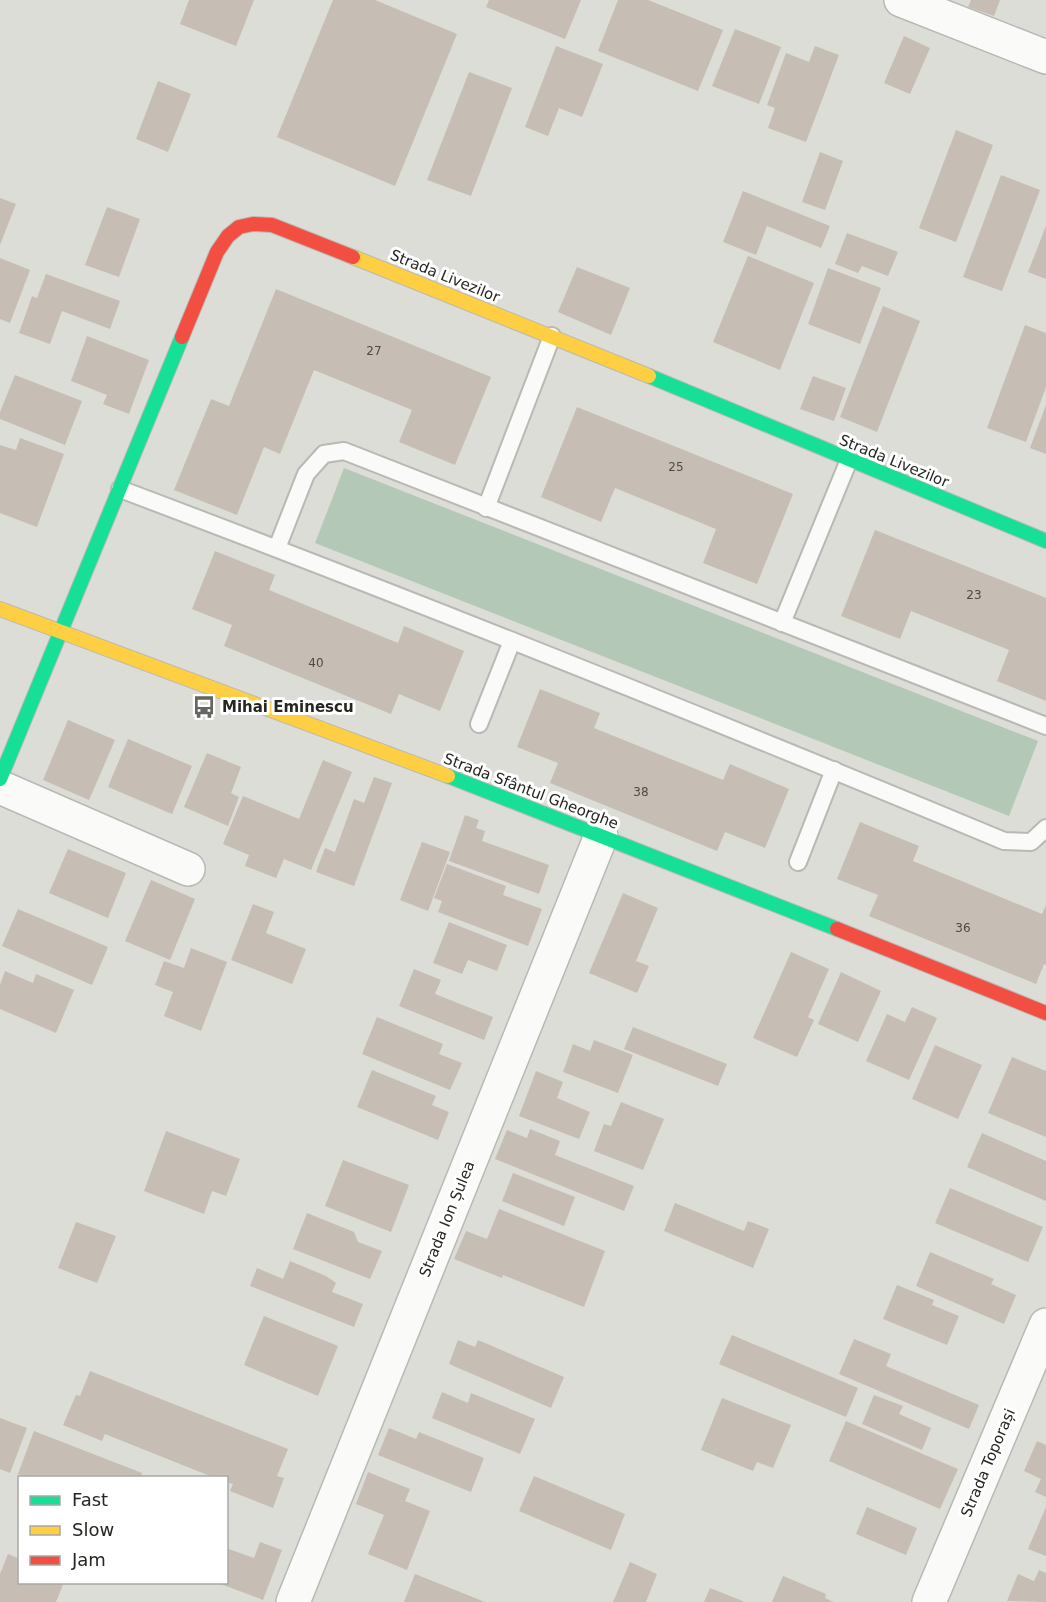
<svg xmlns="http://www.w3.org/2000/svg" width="1046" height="1602" font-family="'DejaVu Sans',sans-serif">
<rect width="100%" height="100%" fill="#ddddd7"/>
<path fill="#b3c8b7" d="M344 468 1038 741 1009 816 315 543Z"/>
<g fill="#c6bdb4">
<path d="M189 0H254L236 46 180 24Z"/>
<path d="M333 0H375L457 34 395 186 277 137Z"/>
<path d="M489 0H581L565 39 486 7Z"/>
<path d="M618 0H648L723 30 698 91 598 51Z"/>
<path d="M971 0H1000L994 16 968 7Z"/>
<path d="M735 29 781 47 759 104 712 86Z"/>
<path d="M904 36 930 48 910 94 884 83Z"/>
<path d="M556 46 603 64 582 117 559 108 548 136 525 127Z"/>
<path d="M815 46 839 55 806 142 768 128 775 108 767 105 786 53 809 62Z"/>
<path d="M469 72 512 88 471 196 427 180Z"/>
<path d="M158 81 191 94 168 152 136 139Z"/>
<path d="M956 130 993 145 956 242 919 228Z"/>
<path d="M820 152 843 161 825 210 802 202Z"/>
<path d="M1001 175 1040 190 1002 291 963 277Z"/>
<path d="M743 191 830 226 821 248 767 226 756 255 723 242Z"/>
<path d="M0 198 16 204 0 245Z"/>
<path d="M107 207 140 219 119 277 85 265Z"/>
<path d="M1046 226V279L1028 272Z"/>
<path d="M847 233 898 252 888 276 862 266 858 273 835 264Z"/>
<path d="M748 256 814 283 780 370 713 342Z"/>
<path d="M0 258 30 270 10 323 0 319Z"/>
<path d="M577 267 630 288 611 335 558 312Z"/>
<path d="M828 268 881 288 860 344 808 324Z"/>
<path d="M46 274 120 301 110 329 62 311 50 344 19 333 32 296 37 298Z"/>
<path d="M276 289 491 377 455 465 399 442 412 410 314 370 280 454 264 447 237 515 174 490 211 399 229 406Z"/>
<path d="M883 306 920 321 877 432 840 417Z"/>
<path d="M1025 325 1046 333V387L1026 442 987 428Z"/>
<path d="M87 336 149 360 129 414 103 404 107 395 71 381Z"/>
<path d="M15 375 82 401 65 445 0 419V412Z"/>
<path d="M813 376 846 388 834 421 800 409Z"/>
<path d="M1046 405V454L1030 448Z"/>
<path d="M577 407 793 494 757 584 703 563 716 529 615 488 601 522 541 497Z"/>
<path d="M20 438 64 454 37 527 0 513V445L16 450Z"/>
<path d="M875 530 1046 598V701L997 681 1009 650 911 611 900 639 841 616Z"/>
<path d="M215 551 275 575 269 590 398 643 404 626 464 651 440 711 399 694 391 714 224 646 232 625 192 609Z"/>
<path d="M540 689 600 713 594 728 723 780 730 764 789 789 765 848 725 832 717 851 550 783 558 763 517 747Z"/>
<path d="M68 720 115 740 89 800 43 780Z"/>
<path d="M128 739 192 766 172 814 108 787Z"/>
<path d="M207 753 241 767 231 793 239 797 228 826 184 807Z"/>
<path d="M323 760 352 772 311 870 284 859 276 878 245 866 249 855 223 844 243 796 299 819Z"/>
<path d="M374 777 392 783 354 886 316 872 325 848 335 852 354 799 364 803Z"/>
<path d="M465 815 479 820 476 828 485 831 482 841 549 865 539 894 449 861Z"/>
<path d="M860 822 919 846 913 861 1042 914 1046 905V965L1044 964 1036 984 869 916 878 895 837 879Z"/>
<path d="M422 842 450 852 428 911 400 900Z"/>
<path d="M68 849 126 873 108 918 49 893Z"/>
<path d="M447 864 506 886 503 895 542 909 528 946 438 912 442 901 434 898Z"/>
<path d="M151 880 195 899 170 960 125 941Z"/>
<path d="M623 893 658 908 636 961 649 966 637 993 589 973Z"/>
<path d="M253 904 274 912 266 933 306 949 292 984 231 960Z"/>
<path d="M18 909 108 947 92 985 2 946Z"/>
<path d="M449 922 507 945 497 971 468 960 462 974 433 963Z"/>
<path d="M191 948 227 962 201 1031 164 1016 173 992 155 985 164 961 184 968Z"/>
<path d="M791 952 829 969 808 1017 814 1020 797 1057 753 1038Z"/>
<path d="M414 969 441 980 435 994 493 1017 484 1040 399 1006Z"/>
<path d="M5 971 33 983 36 974 74 990 56 1033 0 1009V985Z"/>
<path d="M841 972 881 991 858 1042 818 1024Z"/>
<path d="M912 1007 937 1018 909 1080 866 1061 887 1014 905 1022Z"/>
<path d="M377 1017 443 1044 439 1054 462 1063 450 1090 362 1054Z"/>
<path d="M633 1027 727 1064 718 1086 624 1049Z"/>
<path d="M594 1040 633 1055 618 1093 563 1072 573 1044 590 1051Z"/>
<path d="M935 1045 982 1065 958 1119 912 1099Z"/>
<path d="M1012 1057 1046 1071V1137L988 1113Z"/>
<path d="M372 1070 436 1096 432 1105 449 1112 438 1140 357 1107Z"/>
<path d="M536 1071 563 1082 557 1098 590 1112 579 1139 519 1116Z"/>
<path d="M621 1102 664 1119 643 1170 594 1151 604 1124 611 1126Z"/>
<path d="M530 1129 560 1141 555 1155 634 1186 624 1211 495 1159 507 1130 527 1138Z"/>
<path d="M166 1131 240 1159 226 1196 212 1191 204 1214 144 1191Z"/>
<path d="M982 1133 1046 1161V1201L967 1167Z"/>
<path d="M343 1160 409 1185 391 1232 325 1206Z"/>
<path d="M513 1173 575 1197 564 1226 502 1201Z"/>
<path d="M950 1188 1043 1227 1028 1262 935 1223Z"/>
<path d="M675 1203 744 1231 748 1221 769 1229 753 1268 664 1231Z"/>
<path d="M499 1209 605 1251 584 1307 503 1275 502 1278 454 1259 466 1231 487 1239Z"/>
<path d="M307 1213 354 1232 358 1242 382 1251 370 1279 293 1249Z"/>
<path d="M76 1222 116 1236 97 1283 58 1268Z"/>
<path d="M930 1252 994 1279 991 1284 1016 1295 1004 1324 916 1286Z"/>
<path d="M290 1261 326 1276 336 1283 332 1292 363 1304 354 1327 250 1286 257 1268 283 1279Z"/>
<path d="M897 1285 934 1300 932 1305 959 1316 947 1345 883 1319Z"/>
<path d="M264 1316 338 1346 318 1396 244 1365Z"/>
<path d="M732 1335 858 1388 846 1417 719 1364Z"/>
<path d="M854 1339 891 1354 886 1366 979 1405 969 1429 839 1374Z"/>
<path d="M458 1340 475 1347 478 1340 564 1377 551 1408 449 1364Z"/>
<path d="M90 1371 288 1449 277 1476 284 1478 273 1508 230 1491 233 1484 226 1482V1478H215L105 1434 102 1441 63 1425 76 1395 80 1396Z"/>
<path d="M442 1392 468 1403 471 1393 535 1419 520 1454 432 1418Z"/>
<path d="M874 1395 903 1406 899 1414 931 1428 922 1450 862 1424Z"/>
<path d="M722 1398 791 1425 773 1468 757 1462 753 1471 701 1450Z"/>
<path d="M0 1418 27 1428 10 1473 0 1469Z"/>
<path d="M846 1421 958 1469 940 1509 829 1461Z"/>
<path d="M389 1428 416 1439 419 1432 484 1458 471 1492 378 1455Z"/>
<path d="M34 1431 142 1473 140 1478H28L18 1474Z"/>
<path d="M1037 1441 1046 1445V1497L1035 1492 1041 1479 1024 1471Z"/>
<path d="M368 1472 410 1489 405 1501 430 1511 407 1570 368 1554 384 1515 356 1504Z"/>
<path d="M534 1476 625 1514 611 1550 519 1511Z"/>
<path d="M867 1507 917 1528 906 1555 856 1534Z"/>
<path d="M1046 1507V1556L1028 1549Z"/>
<path d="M260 1542 282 1550 263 1600 218 1583 226 1582V1548L254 1558Z"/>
<path d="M8 1554 20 1559V1582H64L56 1602H0V1574Z"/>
<path d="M630 1562 657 1574 646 1602H613Z"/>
<path d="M1039 1570 1046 1573V1602L1007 1601 1018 1574 1034 1581Z"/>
<path d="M415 1574 485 1602H404Z"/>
<path d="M783 1576 826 1594 825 1598 833 1602H772Z"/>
<path d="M710 1588 745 1602H704Z"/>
</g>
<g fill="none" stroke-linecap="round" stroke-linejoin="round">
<g stroke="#b9b9b4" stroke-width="20">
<g id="lane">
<path d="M120 489C417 601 711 719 1004 841L1031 842 1046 828"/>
<path d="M486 508 552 336"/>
<path d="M277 548 306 474 324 454 344 451 1046 726"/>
<path d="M782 623 849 460"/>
<path d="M479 724 512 641"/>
<path d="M798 862 834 770"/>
</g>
</g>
<g stroke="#b9b9b4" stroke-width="36">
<g id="street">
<path d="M901 0 1046 57"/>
<path d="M0 787 188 869"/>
<path d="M293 1602 601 836"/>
<path d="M929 1602 1046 1325"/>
</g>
</g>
<g stroke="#b9b9b4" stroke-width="16">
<g id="fast">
<path d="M649 376 1046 541"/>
<path d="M448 776 837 929"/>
<path d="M0 779 182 337"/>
</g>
</g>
<g stroke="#b9b9b4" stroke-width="16">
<g id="slow">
<path d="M353 257 649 376"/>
<path d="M0 609 448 776"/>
</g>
</g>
<g stroke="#b9b9b4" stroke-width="16">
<g id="jam">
<path d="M182 337 217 252 228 236 239 227 253 224 272 225 353 257"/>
<path d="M837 929 1046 1013"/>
</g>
</g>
<use href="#lane" stroke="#fafaf9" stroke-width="16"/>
<use href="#street" stroke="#fafaf9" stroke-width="33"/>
<use href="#fast" stroke="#16e098" stroke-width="14"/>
<use href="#slow" stroke="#ffcf43" stroke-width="14"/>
<use href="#jam" stroke="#f24e42" stroke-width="14"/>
</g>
<defs>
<g id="bus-bare" transform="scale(1.8)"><path d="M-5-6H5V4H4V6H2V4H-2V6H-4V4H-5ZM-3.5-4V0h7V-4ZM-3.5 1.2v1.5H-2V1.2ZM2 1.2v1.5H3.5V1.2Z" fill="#656561" stroke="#fff" stroke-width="2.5" paint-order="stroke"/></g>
</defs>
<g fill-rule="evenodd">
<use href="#bus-bare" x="204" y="707"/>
</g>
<g text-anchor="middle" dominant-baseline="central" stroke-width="6" stroke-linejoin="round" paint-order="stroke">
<g font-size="12" fill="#4d4b46">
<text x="374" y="351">27</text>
<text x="676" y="467">25</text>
<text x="974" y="595">23</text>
<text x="316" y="663">40</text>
<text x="641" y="792">38</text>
<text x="963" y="928">36</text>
</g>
<g font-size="15" fill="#252521" stroke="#fff">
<text transform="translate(445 276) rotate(22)">Strada Livezilor</text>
<text transform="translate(894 461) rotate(22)">Strada Livezilor</text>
<text transform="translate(531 791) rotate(21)">Strada Sfântul Gheorghe</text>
<text transform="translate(447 1219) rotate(-68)">Strada Ion Șulea</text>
<text transform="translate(988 1463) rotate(-67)">Strada Toporași</text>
</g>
<g font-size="15" font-weight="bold" fill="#252521" stroke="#fff" text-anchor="start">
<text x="222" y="707">Mihai Eminescu</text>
</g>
</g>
<rect x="18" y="1476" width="210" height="108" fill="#ffffff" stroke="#a8a8a6" stroke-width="1.5"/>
<rect x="30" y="1496" width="30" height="9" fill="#16e098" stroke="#a8a8a6" stroke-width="1.5"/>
<text x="72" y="1506" font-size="18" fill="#252521">Fast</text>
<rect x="30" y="1526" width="30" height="9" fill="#ffcf43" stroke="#a8a8a6" stroke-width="1.5"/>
<text x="72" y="1536" font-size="18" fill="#252521">Slow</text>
<rect x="30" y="1556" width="30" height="9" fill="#f24e42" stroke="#a8a8a6" stroke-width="1.5"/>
<text x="72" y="1566" font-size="18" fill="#252521">Jam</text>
</svg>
